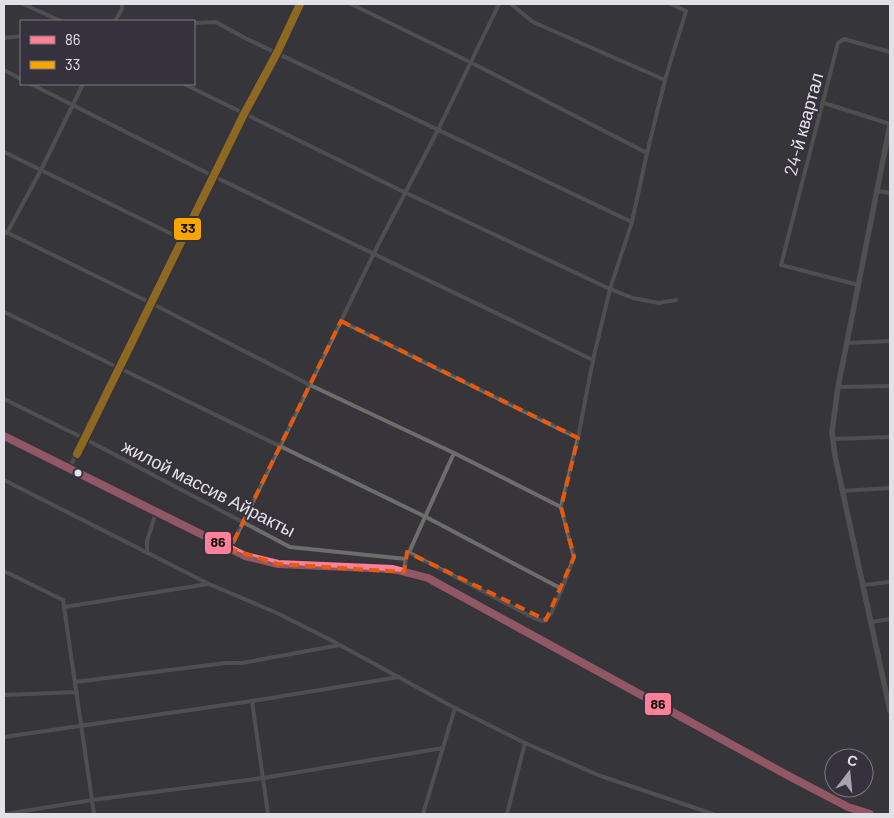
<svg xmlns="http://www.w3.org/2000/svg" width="894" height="818" font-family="Barlow,sans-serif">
<rect width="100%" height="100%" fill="#37353a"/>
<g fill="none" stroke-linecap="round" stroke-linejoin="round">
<g stroke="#6d6d6c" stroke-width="4">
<path d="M23 4 61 21"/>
<path d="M351 4 470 62 647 153"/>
<path d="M511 4 533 22 665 80"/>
<path d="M115 21 122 9V4"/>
<path d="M194 23 216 22 245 38 632 222"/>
<path d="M4 38 21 36"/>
<path d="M4 70 21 79"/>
<path d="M31 84 213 176 593 360"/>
<path d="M184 84 404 192 610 289 633 298 659 303 676 300"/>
<path d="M824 103 890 124"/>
<path d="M4 152 182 239"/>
<path d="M878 191 890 193"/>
<path d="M4 231 151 303 310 385 454 453 561 507"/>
<path d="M7 233 41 170 83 84"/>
<path d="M859 285 781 265 838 43 844 39 890 52"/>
<path d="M4 312 426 517 562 589"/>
<path d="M341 321 578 438"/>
<path d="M847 343 890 341"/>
<path d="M838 387 890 386"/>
<path d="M4 399 85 439 290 547 406 559 454 453"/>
<path d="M833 439 890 437"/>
<path d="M69 468 85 439 244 114 277 53 300 4"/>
<path d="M4 480 209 584 277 613 327 638 455 708 423 814"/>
<path d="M842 491 890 488"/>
<path d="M230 549 378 245 438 130 499 4"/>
<path d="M408 552 536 619 543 621 551 614 562 589 574 557 561 507 578 438 593 360 610 289 632 222 647 153 665 80 686 11 671 4"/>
<path d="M147 553V541L156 512"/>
<path d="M4 571 63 600 94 814"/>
<path d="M404 572 406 559"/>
<path d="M863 585 890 582"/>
<path d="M64 607 208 584"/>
<path d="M871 622 890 619"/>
<path d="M75 682 226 663H242L340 645"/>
<path d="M4 695 77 692"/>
<path d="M252 701 268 814"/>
<path d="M455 708 525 743 598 775 713 814"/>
<path d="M4 737 252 701 399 677"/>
<path d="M6 814 92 800 263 778 443 748"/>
<path d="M507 814 525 743"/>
</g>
<g stroke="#71706f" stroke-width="5.5">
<path d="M890 125 838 387 832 432 835 456 890 711"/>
<path d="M4 436 245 556 278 564 393 569 428 578 787 775 848 807 870 814"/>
</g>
<g stroke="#36323d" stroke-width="11">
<path id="bus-1" d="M4 436 245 556 278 564 393 569 428 578 787 775 848 807 870 814"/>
</g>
<g stroke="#36323d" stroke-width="11">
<path id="bus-2" d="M77 454 244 114 277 53 300 4"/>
</g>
<use href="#bus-1" stroke="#ff8098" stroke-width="8"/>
<use href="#bus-2" stroke="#f7a600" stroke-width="8"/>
</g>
<path d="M0 0H894V818H0ZM341 321 578 438 561 507 574 557 546 620 407 552 404 572 278 564 230 549Z" fill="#37353a" fill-opacity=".55" fill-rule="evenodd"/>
<path fill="none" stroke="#e8590c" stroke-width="4" stroke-dasharray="10 6" stroke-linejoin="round" d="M341 321 578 438 561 507 574 557 546 620 407 552 404 572 278 564 230 549Z"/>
<circle fill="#e3e1e8" stroke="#36323d" stroke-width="2" cx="78" cy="473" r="4.5"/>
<g text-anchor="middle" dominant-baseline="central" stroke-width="4" stroke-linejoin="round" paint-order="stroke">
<g font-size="18" fill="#e3e1e8" stroke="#36323d">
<text transform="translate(803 124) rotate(-75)">24-й квартал</text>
<text transform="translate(209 488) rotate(27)">жилой массив Айракты</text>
</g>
</g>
<g stroke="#36323d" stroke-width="2">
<rect x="173" y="217" width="29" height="24" rx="5" fill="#f7a600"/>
<rect x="204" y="531" width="28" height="24" rx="5" fill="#ff8098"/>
<rect x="644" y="692" width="28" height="24" rx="5" fill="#ff8098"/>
</g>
<g font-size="14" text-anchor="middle" font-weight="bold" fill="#111">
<text x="188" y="233">33</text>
<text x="218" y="547">86</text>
<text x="658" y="709">86</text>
</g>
<rect width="894" height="818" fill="none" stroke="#e3e1e8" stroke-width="10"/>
<rect x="20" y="20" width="175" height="65" fill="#36323d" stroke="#7b7881"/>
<rect x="30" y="36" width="25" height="8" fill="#ff8098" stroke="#7b7881"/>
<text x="65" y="45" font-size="15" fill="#e3e1e8">86</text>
<rect x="30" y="61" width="25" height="8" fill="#f7a600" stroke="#7b7881"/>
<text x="65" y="70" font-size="15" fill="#e3e1e8">33</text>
<g transform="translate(849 773) rotate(16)"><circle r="24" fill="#36323d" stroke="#7b7881"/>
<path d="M0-4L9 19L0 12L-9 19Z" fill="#a7a5ab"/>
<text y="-8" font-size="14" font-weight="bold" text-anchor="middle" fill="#e3e1e8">С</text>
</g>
</svg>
